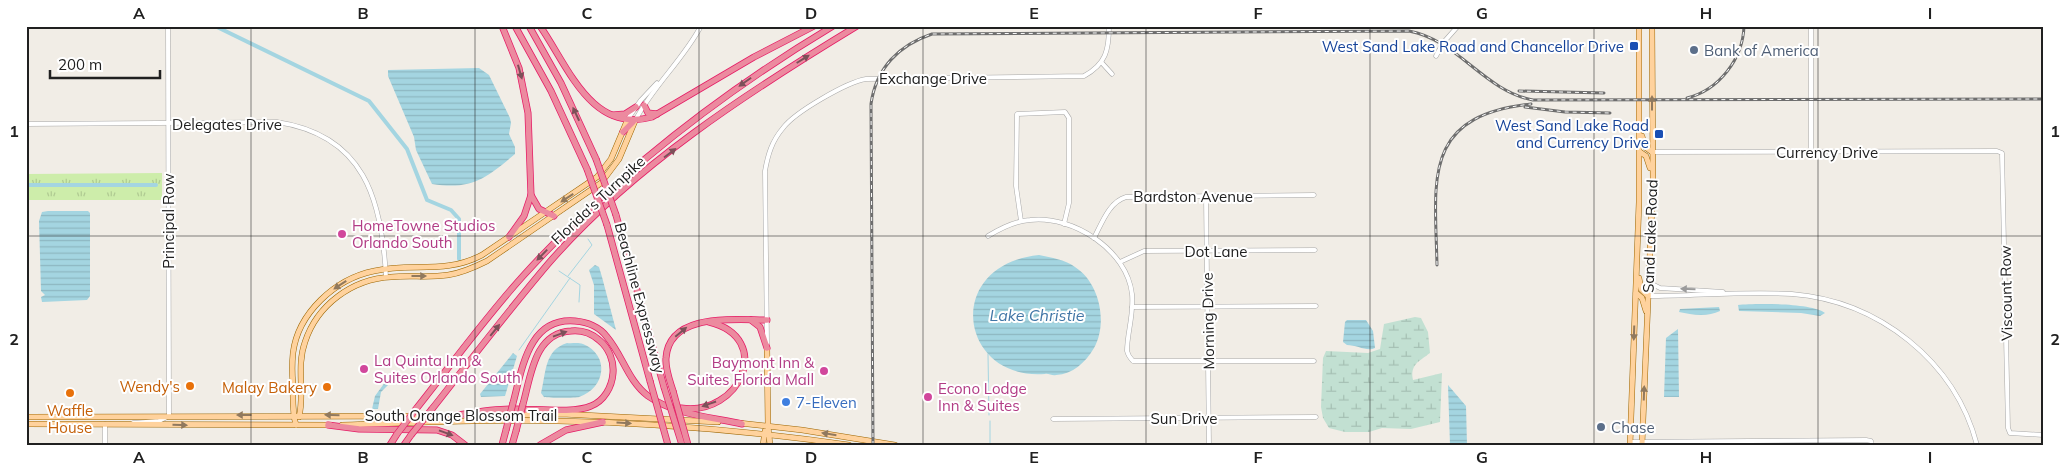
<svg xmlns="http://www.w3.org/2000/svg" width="2069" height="471" font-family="Mulish,sans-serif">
<defs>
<pattern id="grass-tufts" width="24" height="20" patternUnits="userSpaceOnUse" patternTransform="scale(1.25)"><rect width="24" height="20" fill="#cdedaa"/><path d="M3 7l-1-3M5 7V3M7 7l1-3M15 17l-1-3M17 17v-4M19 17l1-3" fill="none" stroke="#b0cb92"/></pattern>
<pattern id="wetland-marsh" width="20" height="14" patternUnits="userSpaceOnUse" patternTransform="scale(1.25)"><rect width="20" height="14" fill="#c2e0d2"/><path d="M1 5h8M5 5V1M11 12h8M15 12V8" fill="none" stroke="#a6c0b4"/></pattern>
<pattern id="water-rules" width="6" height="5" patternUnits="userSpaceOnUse" patternTransform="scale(1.25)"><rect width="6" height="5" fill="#a4d5e1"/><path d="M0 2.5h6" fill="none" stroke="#8db7c1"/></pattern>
</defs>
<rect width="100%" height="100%" fill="#f1ede6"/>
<path fill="url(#grass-tufts)" d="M162 173V200H26V174Z"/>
<path fill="url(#wetland-marsh)" d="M1415 317 1421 318 1428 332 1430 353C1418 362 1410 365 1413 380L1442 373 1440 422 1411 429 1382 428 1369 432H1345L1329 428 1323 418 1321 407 1323 358 1326 351 1368 353 1380 349 1384 324Z"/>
<g fill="url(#water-rules)">
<path d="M479 68 489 75 510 118 511 123 509 134 515 147V154C486 178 473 190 432 184L416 150 414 137 388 76V70Z"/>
<path d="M48 211H88L90 213V296L87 300 42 302 41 297 45 295 41 291 39 221 42 212Z"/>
<path d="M1039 255C1052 258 1064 259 1075 267 1100 283 1108 323 1094 348 1085 363 1073 374 1056 375 1052 376 1048 373 1045 374 959 381 942 265 1039 255Z"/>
<path d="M595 265 599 267 602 277 616 330 594 314V285L589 270Z"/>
<path d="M1738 305C1756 303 1813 303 1825 313L1820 316 1801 313 1739 311Z"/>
<path d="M1719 307 1720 311C1708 317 1692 315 1679 312L1680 309Z"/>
<path d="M1347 320H1366L1373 331 1375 348C1367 352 1357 345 1347 345L1343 342 1345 322Z"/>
<path d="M1678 329 1679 397H1664L1666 338Z"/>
<path d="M567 343C572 344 577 342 583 344 610 355 606 388 579 397 577 398 548 398 544 397L541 393C546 374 544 350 567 343Z"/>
<path d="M513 353 517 356 505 396 481 397 480 394Z"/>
<path d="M391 374H395L396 377 381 392 378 409H372L375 396Z"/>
<path d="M1448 385 1466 406 1467 445H1450Z"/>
</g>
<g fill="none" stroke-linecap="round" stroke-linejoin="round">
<g stroke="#a4d5e1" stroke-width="1">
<path d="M559 271 580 285 579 302"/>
<path d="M568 276 592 245 588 239"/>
<path d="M519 350 570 278"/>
<path d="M988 354 989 415"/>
<path d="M990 421V445"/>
</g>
<g stroke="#a4d5e1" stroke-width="4">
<path d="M215 26 369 101 407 149 427 200 451 210 459 219V259"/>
<path d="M26 185H156"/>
</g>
<g stroke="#a7a7a7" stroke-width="5">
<g id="minor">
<path d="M1811 26V152"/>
<path d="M1436 56 1443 43 1458 26"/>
<path d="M1102 63 1112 74"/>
<path d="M636 119C654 85 683 60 701 26"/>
<path d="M627 120 641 100 657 83"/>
<path d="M26 124 277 122C364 135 382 199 386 277"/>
<path d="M1652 152 1997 151 2002 153 2008 428 2010 433 2043 435"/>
<path d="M1206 197 1209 445"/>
<path d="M1021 221 1016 186 1017 114 1065 112 1069 118V203L1064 224"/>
<path d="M988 236C1001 228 1015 221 1030 220 1073 215 1127 250 1132 294 1134 315 1127 333 1127 351 1128 355 1130 358 1133 361H1314"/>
<path d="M1094 238C1102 223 1109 202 1126 197L1314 195"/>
<path d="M1120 262 1144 251 1315 250"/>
<path d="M1649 280 1652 284 1660 288 1723 292"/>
<path d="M1648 296C1696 296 1744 291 1792 294 1879 301 1955 361 1977 445"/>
<path d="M1132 307 1316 306"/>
<path d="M767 343 765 171C768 154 772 141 783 128 795 112 847 82 866 79L1084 76C1106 64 1109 50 1109 26"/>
<path d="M1053 419 1316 417"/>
<path d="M133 423 159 421 169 416 168 26"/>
<path d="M105 424V445"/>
<path d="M1630 442 1866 440 1871 441 1872 445"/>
</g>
</g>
<g stroke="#9c6500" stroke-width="6">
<g id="major">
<path d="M1642 136 1645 147 1652 152"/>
<path d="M1640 152 1646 156 1650 168"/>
<path d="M1639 278 1641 289 1648 296"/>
<path d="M1636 293 1642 298 1646 311"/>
<path d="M767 348 768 426 770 445"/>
<path d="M467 416 562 414 718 422"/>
<path d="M26 417 453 416"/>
<path d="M299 417C305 393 296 367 305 342 317 305 352 279 391 277 410 275 429 278 448 275 462 273 475 267 487 261L601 183 619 159 635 121"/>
<path d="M739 423 802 430 895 445"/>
<path d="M26 424 331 425"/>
<path d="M296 425C292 412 293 398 293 384 292 374 292 363 293 353 298 313 335 279 374 271 412 262 444 275 482 255L597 177 611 159 627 121"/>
<path d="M342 425C414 423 486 419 558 421 656 423 752 431 849 445"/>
<path d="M763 445 765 431"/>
<path d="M1630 445 1639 202V26"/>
<path d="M1642 445 1653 181 1652 26"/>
</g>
</g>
<g stroke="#e51d66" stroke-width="7">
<g id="highway">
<path d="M502 26 519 68 528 113 531 195 524 216 509 237"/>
<path d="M515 26 551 91 587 169"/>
<path d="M529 26 561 83 596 159"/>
<path d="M540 26C568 66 591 134 652 117L754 57 814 26"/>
<path d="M644 105 648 113 657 114"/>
<path d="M613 115 625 114 636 107"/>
<path d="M623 132 633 122"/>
<path d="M531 195 539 209 554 216"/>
<path d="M616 215 664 387"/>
<path d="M607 225 650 381"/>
<path d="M751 320 760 327 767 348"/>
<path d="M673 391C670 381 665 369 666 358 669 312 735 320 767 320"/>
<path d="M513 403C522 370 528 317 575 321 587 322 600 327 607 337 623 356 628 381 648 396 675 415 711 417 742 424"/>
<path d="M681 408C740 417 775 338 709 322"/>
<path d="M416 409C451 365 485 318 523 276 613 177 718 95 833 26"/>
<path d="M432 409C470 361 508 311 548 264 632 167 748 92 857 26"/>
<path d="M451 416C471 413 491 409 511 409 531 408 574 414 591 406 604 401 612 387 613 373 614 361 609 348 599 340 591 333 581 330 571 331 534 333 531 376 523 404"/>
<path d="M328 425 359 429 437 430 452 435 465 445"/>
<path d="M390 445 397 434"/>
<path d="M404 445 411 435"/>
<path d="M502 445 506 430"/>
<path d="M512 445 516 431"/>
<path d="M540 445 566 430 603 422"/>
</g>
</g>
<use href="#minor" stroke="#fff" stroke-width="4"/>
<use href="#major" stroke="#ffd29d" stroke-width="5"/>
<use href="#highway" stroke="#ec8a9f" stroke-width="5.5"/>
<g stroke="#6e6e6e" stroke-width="3">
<g id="rail">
<path d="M1519 91 1604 93"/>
<path d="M1687 98C1719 90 1743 59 1744 26"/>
<path d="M1525 107 1565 112 1610 113"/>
<path d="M1437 265C1435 178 1422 116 1531 104"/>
<path d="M873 445 871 104C876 68 899 45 932 34L1409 31C1458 40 1484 91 1533 100L2043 99"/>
</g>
</g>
<use href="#rail" stroke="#fff" stroke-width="1" stroke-dasharray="4" stroke-linecap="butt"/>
<g stroke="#e51d66" stroke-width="7" stroke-linecap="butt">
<g id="highway-bridge">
<path d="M596 159 616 215"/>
<path d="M587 169 607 225"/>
<path d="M650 381 668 445"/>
<path d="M664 387 682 445"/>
<path d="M673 391 688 445"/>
<path d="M506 430 513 403"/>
<path d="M516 431 523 404"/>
<path d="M397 434 416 409"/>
<path d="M411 435 432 409"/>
</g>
</g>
<use href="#highway-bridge" stroke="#ec8a9f" stroke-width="5.5"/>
</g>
<defs><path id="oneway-solid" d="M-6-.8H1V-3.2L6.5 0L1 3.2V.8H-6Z" transform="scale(1.25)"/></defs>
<g fill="#7c5059">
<use href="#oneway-solid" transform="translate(803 59) rotate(-32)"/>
<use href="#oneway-solid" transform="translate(520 72) rotate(74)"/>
<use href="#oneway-solid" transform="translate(745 82) rotate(145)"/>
<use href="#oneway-solid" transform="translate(576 114) rotate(-115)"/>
<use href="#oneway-solid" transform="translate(670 153) rotate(-37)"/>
<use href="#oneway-solid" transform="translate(542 255) rotate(134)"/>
<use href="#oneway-solid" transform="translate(495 330) rotate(-51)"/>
<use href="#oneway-solid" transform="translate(681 332) rotate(-40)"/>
<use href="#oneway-solid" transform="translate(560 334) rotate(-20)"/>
<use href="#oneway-solid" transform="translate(709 404) rotate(161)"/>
<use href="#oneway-solid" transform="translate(446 433) rotate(20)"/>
</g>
<g fill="#90795e">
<use href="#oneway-solid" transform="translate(1652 103) rotate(-90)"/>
<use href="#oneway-solid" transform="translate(567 198) rotate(147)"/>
<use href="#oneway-solid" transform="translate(419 276)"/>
<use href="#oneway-solid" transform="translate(340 285) rotate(147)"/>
<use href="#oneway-solid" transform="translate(1634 333) rotate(92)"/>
<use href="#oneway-solid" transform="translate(1644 393) rotate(-88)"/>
<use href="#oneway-solid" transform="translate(244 415) rotate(180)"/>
<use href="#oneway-solid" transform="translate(332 415) rotate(-179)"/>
<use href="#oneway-solid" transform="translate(624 423) rotate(3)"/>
<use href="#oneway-solid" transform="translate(180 425) rotate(1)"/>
<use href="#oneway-solid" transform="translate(829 434) rotate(-171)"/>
</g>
<use fill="#9b9b9b" href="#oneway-solid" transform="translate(1688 289) rotate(-178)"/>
<path fill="none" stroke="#202020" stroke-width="1" stroke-opacity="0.55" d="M251 26V445M475 26V445M699 26V445M923 26V445M1146 26V445M1370 26V445M1594 26V445M1818 26V445M26 236H2043"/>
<g fill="#1a4fb4" stroke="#fff" stroke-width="2">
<rect x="1629" y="41" width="10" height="10" rx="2.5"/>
<rect x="1654" y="129" width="10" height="10" rx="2.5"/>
</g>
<g fill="#5c6f8a" stroke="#fff" stroke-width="2">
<circle cx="1694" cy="50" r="5"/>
<circle cx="1601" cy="427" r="5"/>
</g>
<g fill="#d1479c" stroke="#fff" stroke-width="2">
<circle cx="342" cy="234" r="5"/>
<circle cx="364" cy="369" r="5"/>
<circle cx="824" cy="371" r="5"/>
<circle cx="928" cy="397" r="5"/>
</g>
<g fill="#e8710a" stroke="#fff" stroke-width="2">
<circle cx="190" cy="386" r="5"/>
<circle cx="327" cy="387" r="5"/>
<circle cx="70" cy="393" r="5"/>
</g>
<circle fill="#3f7fe0" stroke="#fff" stroke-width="2" cx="786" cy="402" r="5"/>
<g text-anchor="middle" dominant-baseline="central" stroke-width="4" stroke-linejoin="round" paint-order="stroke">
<g font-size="15" fill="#164399" stroke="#fff" text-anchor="end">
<text x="1624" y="46">West Sand Lake Road and Chancellor Drive</text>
<text x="1649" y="125">West Sand Lake Road<tspan x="1649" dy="17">and Currency Drive</tspan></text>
</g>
<g font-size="15" fill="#4e5e75" stroke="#fff" text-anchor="start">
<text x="1704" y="50">Bank of America</text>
<text x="1611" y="427">Chase</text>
</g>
<g font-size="15" fill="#202020" stroke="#fff">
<text x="933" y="78">Exchange Drive</text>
<text x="227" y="124">Delegates Drive</text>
<text x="1827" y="152">Currency Drive</text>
<text x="1193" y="196">Bardston Avenue</text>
<text transform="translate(598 200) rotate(-43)">Florida's Turnpike</text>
<text transform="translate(168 221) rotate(-90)">Principal Row</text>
<text transform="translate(1650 236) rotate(-88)">Sand Lake Road</text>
<text x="1216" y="251">Dot Lane</text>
<text transform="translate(2006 293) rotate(-91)">Viscount Row</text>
<text transform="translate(640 298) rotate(75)">Beachline Expressway</text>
<text transform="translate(1208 321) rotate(-91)">Morning Drive</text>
<text x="461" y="415">South Orange Blossom Trail</text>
<text x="1184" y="418">Sun Drive</text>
</g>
<g font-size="15" fill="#b23c85" stroke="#fff" text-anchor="start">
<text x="352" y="225">HomeTowne Studios<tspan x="352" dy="17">Orlando South</tspan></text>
<text x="374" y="360">La Quinta Inn &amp;<tspan x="374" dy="17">Suites Orlando South</tspan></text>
<text x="814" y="362" text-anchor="end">Baymont Inn &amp;<tspan x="814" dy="17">Suites Florida Mall</tspan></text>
<text x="938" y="388">Econo Lodge<tspan x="938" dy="17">Inn &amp; Suites</tspan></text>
</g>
<g font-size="15" fill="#c56008" stroke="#fff" text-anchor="end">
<text x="180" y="386">Wendy's</text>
<text x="317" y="387">Malay Bakery</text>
<text x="70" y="410" text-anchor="middle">Waffle<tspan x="70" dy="17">House</tspan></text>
</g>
<g font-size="15" fill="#366cbe" stroke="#fff" text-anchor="start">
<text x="796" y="402">7-Eleven</text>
</g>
<g font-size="16" font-style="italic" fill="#4176a6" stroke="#fff">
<text x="1037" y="315">Lake Christie</text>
</g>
</g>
<rect width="2069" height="471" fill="none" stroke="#ffffff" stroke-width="55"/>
<path d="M50 70v8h110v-8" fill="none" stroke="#202020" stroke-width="2.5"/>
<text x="58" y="70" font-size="15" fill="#202020" stroke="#ffffff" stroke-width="4" paint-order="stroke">200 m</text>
<rect x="28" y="28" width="2014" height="416" fill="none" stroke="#202020" stroke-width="2"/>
<g font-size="16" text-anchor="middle" font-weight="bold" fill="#202020">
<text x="139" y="19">A</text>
<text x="363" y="19">B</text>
<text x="587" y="19">C</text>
<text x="811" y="19">D</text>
<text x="1034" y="19">E</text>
<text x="1258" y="19">F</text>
<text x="1482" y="19">G</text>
<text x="1706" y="19">H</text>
<text x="1930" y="19">I</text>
<text x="14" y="137">1</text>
<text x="2055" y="137">1</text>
<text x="14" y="345">2</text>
<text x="2055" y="345">2</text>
<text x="139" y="463">A</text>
<text x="363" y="463">B</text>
<text x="587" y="463">C</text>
<text x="811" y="463">D</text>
<text x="1034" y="463">E</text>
<text x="1258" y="463">F</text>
<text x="1482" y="463">G</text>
<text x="1706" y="463">H</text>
<text x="1930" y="463">I</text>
</g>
</svg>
